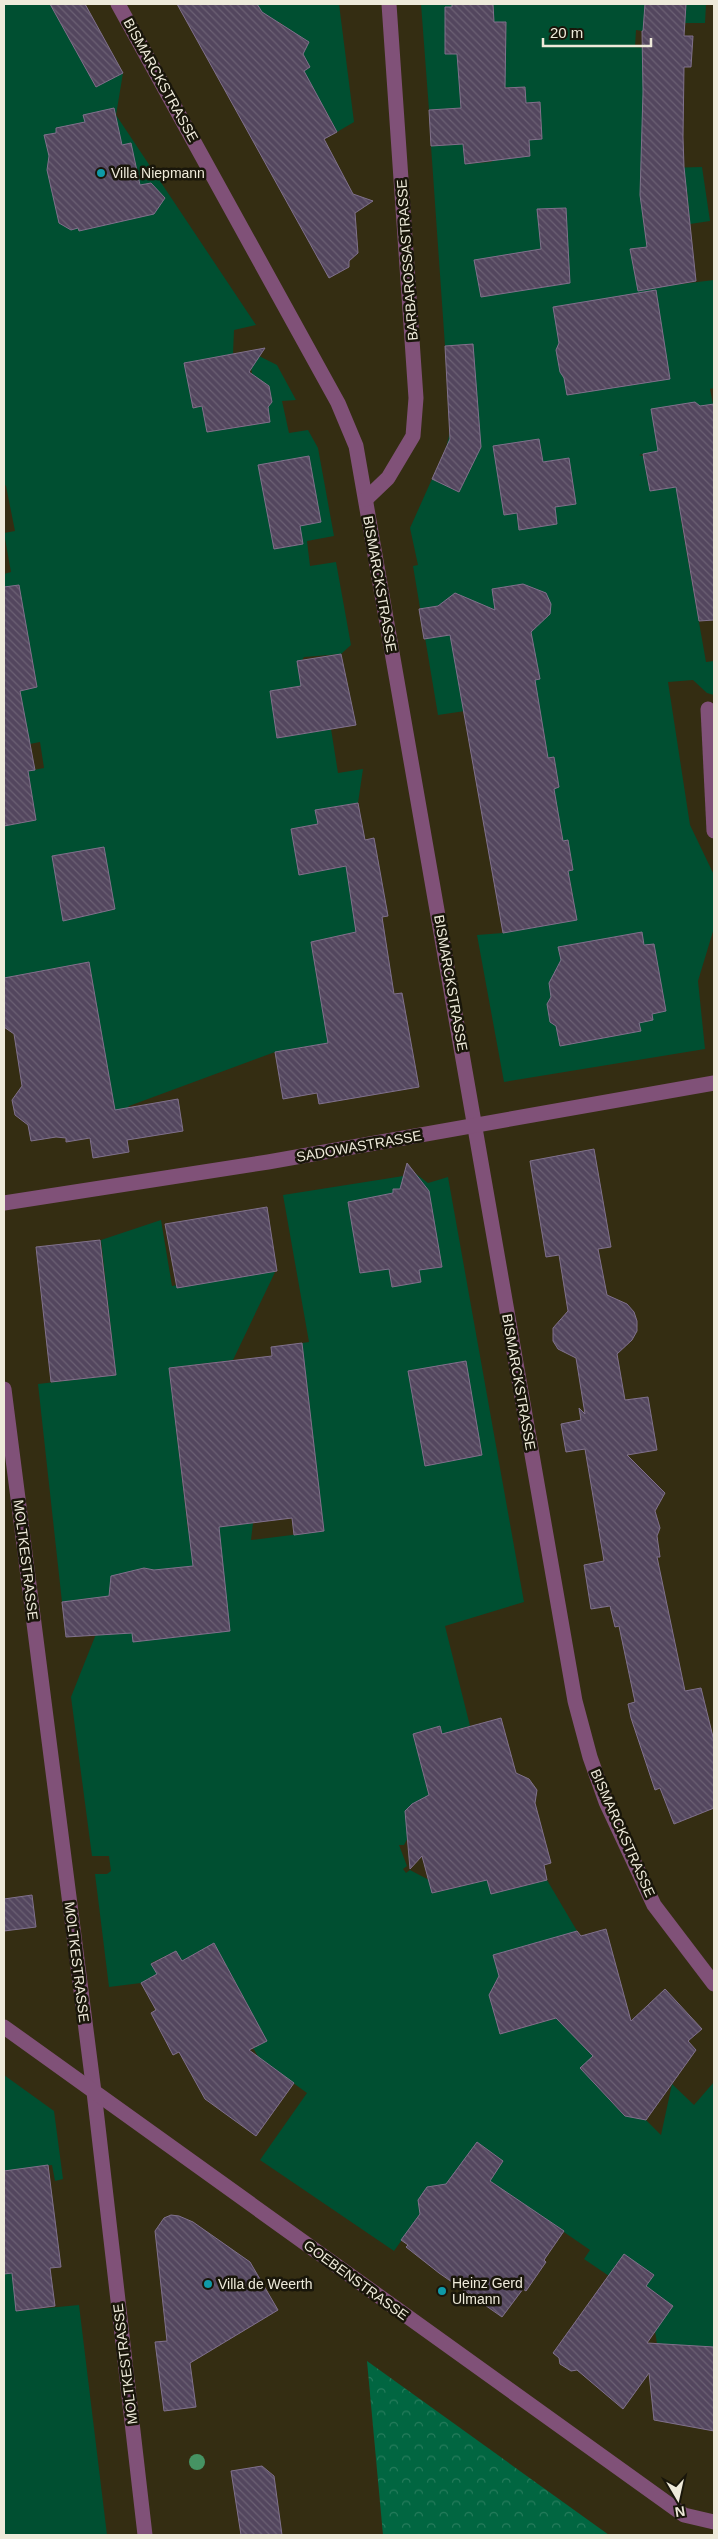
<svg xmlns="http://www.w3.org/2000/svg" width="718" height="2539" font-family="Arial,sans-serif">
<defs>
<pattern id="forest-crowns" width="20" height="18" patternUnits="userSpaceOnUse" patternTransform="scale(1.25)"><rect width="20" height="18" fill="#016641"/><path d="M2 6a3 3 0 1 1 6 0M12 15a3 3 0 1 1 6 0" fill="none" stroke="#267c5c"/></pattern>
<pattern id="building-back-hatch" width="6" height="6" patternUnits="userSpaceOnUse" patternTransform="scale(1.25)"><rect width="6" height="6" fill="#53465e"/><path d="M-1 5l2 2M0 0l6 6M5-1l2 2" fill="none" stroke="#6c6174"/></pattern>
</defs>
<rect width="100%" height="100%" fill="#342d12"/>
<path fill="url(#forest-crowns)" d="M367 2361 609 2535H383Z"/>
<g fill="#004f31">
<path d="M4 4H50L96 87 123 73 116 115 256 325 234 330 233 354 185 363 193 408 202 406 207 432 270 422 268 407 272 402 269 386 252 374 249 351 277 365 296 400 282 401 289 433 308 430 318 448 334 536 307 541 310 566 336 562 351 645 341 654 304 657 298 667 301 686 270 691 277 738 331 729 338 773 363 769 358 803 315 810 318 824 291 829 299 874 347 866 356 932 311 942 319 991 342 1020 350 1068 309 1046 275 1052 129 1106 117 1123 89 962 4 978V826L36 820 28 771 44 768 40 742 4 749V717L23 714 20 691 37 687 26 626C0 607 4 604 4 574L11 572 4 533 15 531 6 486 4 484Z"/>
<path d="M257 4H339L354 122 337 132 325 109 299 74 310 67 302 52 305 50 307 44 290 41 282 24 279 22 261 31Z"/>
<path d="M421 4H452V7H445L446 54H481V48H506V22H494L493 4H645L643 31 636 30 635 47 645 48 664 168 702 167 710 221 690 224 687 191 642 213 647 247 630 249 635 276 669 270 673 285 714 280V388L710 389 713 404 652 415 658 451 639 455 643 456 650 491 714 481V514L681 520 706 662 714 661V695L707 693 693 680 668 682 690 825 714 875V928L698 981 705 1049 504 1082 477 935 503 933 573 897 568 871 573 870 568 840 563 841 554 789 559 787 554 757 548 758 544 732 502 739 465 711 438 715 413 566 418 565 410 528 432 479 459 492 474 462 446 448 472 344 445 346 431 146 463 144 465 164 491 162 503 154 505 158 530 156 529 140 542 139 540 102 526 103 525 87 460 88 461 108 429 110Z"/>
<path d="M686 4H706L705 23H685Z"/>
<path d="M416 1174 428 1183 448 1177 524 1602 445 1626 470 1726 442 1734 440 1726 413 1734 431 1803 416 1802 408 1808 413 1828 404 1845H399L407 1866 403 1869 406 1873 410 1870 429 1880 433 1893 487 1880 491 1894 547 1880 577 1931 499 1976 489 1995 500 2034 561 2017 564 2026 593 2056 581 2068 625 2116 646 2120 661 2135 672 2084 694 2105 714 2082V2347L657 2344 655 2331 673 2306 646 2286 653 2276H609L584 2259 590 2250 490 2181 503 2161 478 2143 444 2187 441 2185 427 2188 418 2200 420 2214 394 2251 260 2160 307 2093 259 2058 253 2048 267 2041 214 1943 182 1961 176 1951 151 1963 157 1974 141 1983 109 1987 95 1874H107L111 1871 109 1856H92L71 1697 96 1634 91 1598 62 1602 38 1384 116 1375 101 1240 161 1220 172 1286 277 1268 233 1360 169 1368 188 1530 253 1523 251 1540 324 1531 302 1343 309 1342 283 1195Z"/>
<path d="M4 2075 54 2111 63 2179 55 2181 52 2165 4 2171Z"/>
<path d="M12 2273 16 2311 79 2305 107 2535H4V2274Z"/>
</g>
<g fill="url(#building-back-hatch)" stroke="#80718c">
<path d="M50 4H85L123 73 96 87Z"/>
<path d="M177 4H257L262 12 309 42 303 54 310 67 304 71 337 132 324 139 353 194 373 201 355 213 358 253 349 261V267L329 278Z"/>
<path d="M452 4H493L494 22H506L505 88 525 87 526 103 540 102 542 139 529 140 530 156 465 164 463 144 431 146 429 110 461 108 457 54H445V7H452Z"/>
<path d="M645 4H686L684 36H693L691 67H684L683 137 684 167 696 281 638 291 630 249 647 247 640 195 643 92 642 31H643Z"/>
<path d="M114 108 122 145 131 143 140 185 151 183 165 198 154 214 79 231 78 228 71 230 59 223 47 170 49 156 44 135 56 133V128L85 122 83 115Z"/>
<path d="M566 208 570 283 481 297 474 260 541 249 537 209Z"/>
<path d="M656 290 670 379 567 395 564 378 560 372 556 350 559 343 553 307Z"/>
<path d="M473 344 481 447 459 492 432 479 450 439 445 346Z"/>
<path d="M265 348 249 372 269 386 272 402 268 407 270 422 207 432 202 406 193 408 184 363Z"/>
<path d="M695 402 700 406 714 404V620L699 621 676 487 650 491 643 454 658 451 651 409Z"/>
<path d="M539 439 543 462 569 458 576 504 555 507 557 524 519 530 517 513 504 515 493 446Z"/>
<path d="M309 456 321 522 300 526 303 544 274 549 258 465Z"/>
<path d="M523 584 546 593 551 604 550 614 531 632 540 679 535 680 548 758 554 757 559 787 554 789 563 841 568 840 573 870 568 871 577 920 503 933 450 635 424 639 419 609 438 606 455 593 495 610 492 589Z"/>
<path d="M19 585 37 687 20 691 35 770 28 771 36 820 4 826V587Z"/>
<path d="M341 654 356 725 277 738 270 691 301 686 297 661Z"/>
<path d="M358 803 365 840 374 838 388 916 382 917 394 994 402 993 419 1087 319 1104 317 1093 283 1099 275 1052 328 1043 311 942 356 932 346 866 299 875 291 829 318 824 315 810Z"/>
<path d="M104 847 115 909 63 921 52 856Z"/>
<path d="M642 932 644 945 654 944 666 1011 652 1014 653 1020 639 1023 641 1031 560 1046 556 1026 550 1022 547 1004 551 997 549 983 561 960 558 947Z"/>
<path d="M89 962 115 1110 178 1099 183 1131 127 1140 129 1152 93 1158 90 1138 66 1142V1138L56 1137 31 1141 28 1125 15 1115 12 1100 22 1086 14 1034 4 1027V978Z"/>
<path d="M594 1149 611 1247 598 1249 607 1295 627 1304 634 1312 637 1321V1331L632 1340 617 1354 625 1400 648 1397 657 1450 627 1455 665 1493 655 1511 660 1528 657 1536 660 1557H657L685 1691 701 1688 714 1741V1808L674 1824 660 1788 655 1790 631 1718 628 1704 635 1702 619 1626 615 1627 610 1606 591 1609 584 1565 604 1561 585 1449 566 1452 561 1424 581 1420 579 1408 585 1414 576 1358 558 1349 553 1341V1328L568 1311 559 1255 546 1257 530 1161Z"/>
<path d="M407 1163 429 1191 442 1267 419 1270 421 1282 392 1287 389 1269 360 1273 348 1202 393 1193V1189H400Z"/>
<path d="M267 1207 277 1271 177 1288 165 1224Z"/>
<path d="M100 1240 116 1375 51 1382 36 1247Z"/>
<path d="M302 1343 324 1531 294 1535 292 1518 219 1527 230 1631 133 1642 132 1633 66 1637 62 1602 109 1596 111 1576 144 1568 154 1570 193 1566 169 1368 272 1356 271 1347Z"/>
<path d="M466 1361 482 1455 425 1466 408 1371Z"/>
<path d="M501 1718 516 1773 529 1779 537 1790 535 1803 551 1863 544 1865 547 1880 491 1894 487 1880 432 1893 422 1856 410 1869 405 1811 412 1804 429 1795 413 1734 440 1726 442 1734Z"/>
<path d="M32 1895 36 1927 4 1931V1899Z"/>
<path d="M606 1929 631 2021 665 1989 702 2029 688 2041 696 2050 646 2120 625 2116 580 2068 593 2056 556 2018 500 2034 489 1995 499 1976 493 1955 577 1931 581 1936Z"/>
<path d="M214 1943 267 2041 249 2050 294 2083 256 2136 205 2099 179 2052 173 2055 151 2013 156 2010 141 1983 157 1974 151 1964 176 1951 182 1961Z"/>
<path d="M477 2142 503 2161 490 2181 564 2231 544 2260 546 2262 526 2291 523 2289 502 2317 439 2273 406 2247 408 2245 401 2240 420 2214 418 2200 427 2187 446 2184Z"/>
<path d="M48 2165 61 2267 50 2268 55 2306 16 2311 12 2273 4 2274V2171Z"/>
<path d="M171 2215 179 2216 193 2222 250 2262 278 2310 190 2363 196 2407 164 2411 155 2342 167 2341 155 2231 164 2218Z"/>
<path d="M624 2254 654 2275 646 2286 673 2306 647 2343 714 2347V2431L654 2420 649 2373 623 2409 577 2370 571 2371 560 2364 559 2358 553 2353Z"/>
<path d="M262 2466 274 2476 282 2535H241L231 2471Z"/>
</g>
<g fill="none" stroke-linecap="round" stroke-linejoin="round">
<path stroke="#805178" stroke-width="15" d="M708 709 714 831"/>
<g stroke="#805178" stroke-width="15">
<path d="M118 4 338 403 356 446 575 1701 590 1757 606 1802 654 1905 714 1984"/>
<path d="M366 499 388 478 413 436 416 398 389 4"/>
<path d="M4 1203 268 1162 714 1083"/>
<path d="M4 1389 94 2092 145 2535"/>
<path d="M4 2027 684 2515 714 2522"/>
</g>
</g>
<circle fill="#469363" cx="197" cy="2462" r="8"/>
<g fill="#0f9aa8" stroke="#19160a" stroke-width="2">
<circle cx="101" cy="173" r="5"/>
<circle cx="208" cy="2284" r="5"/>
<circle cx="442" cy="2291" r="5"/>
</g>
<g text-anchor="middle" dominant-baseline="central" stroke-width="5" stroke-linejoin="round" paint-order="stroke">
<g font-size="14" fill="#eeeada" stroke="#19160a">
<text transform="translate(161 80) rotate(61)">BISMARCKSTRASSE</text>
<text transform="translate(407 260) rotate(-94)">BARBAROSSASTRASSE</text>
<text transform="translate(380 584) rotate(80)">BISMARCKSTRASSE</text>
<text transform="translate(451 983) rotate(80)">BISMARCKSTRASSE</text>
<text transform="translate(359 1146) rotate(-10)">SADOWASTRASSE</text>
<text transform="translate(519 1382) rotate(80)">BISMARCKSTRASSE</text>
<text transform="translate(26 1560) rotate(83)">MOLTKESTRASSE</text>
<text transform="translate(623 1833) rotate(66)">BISMARCKSTRASSE</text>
<text transform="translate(77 1962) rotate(83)">MOLTKESTRASSE</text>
<text transform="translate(356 2280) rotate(36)">GOEBENSTRASSE</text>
<text transform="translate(125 2364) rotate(-97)">MOLTKESTRASSE</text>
</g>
<g font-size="14" fill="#eeeada" stroke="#19160a" text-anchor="start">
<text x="111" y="173">Villa Niepmann</text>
<text x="452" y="2283">Heinz Gerd<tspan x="452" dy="16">Ulmann</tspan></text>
<text x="218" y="2284">Villa de Weerth</text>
</g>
</g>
<rect width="718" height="2539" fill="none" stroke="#eeeada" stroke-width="10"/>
<g transform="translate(678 2499) rotate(171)" stroke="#19160a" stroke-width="4" paint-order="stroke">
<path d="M0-4L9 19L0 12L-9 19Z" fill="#eeeada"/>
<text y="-8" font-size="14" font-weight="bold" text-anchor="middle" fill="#eeeada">N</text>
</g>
<path d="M543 38v8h108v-8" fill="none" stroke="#eeeada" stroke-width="2.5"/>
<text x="550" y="38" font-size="15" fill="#eeeada" stroke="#19160a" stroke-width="4" paint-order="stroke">20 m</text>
</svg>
